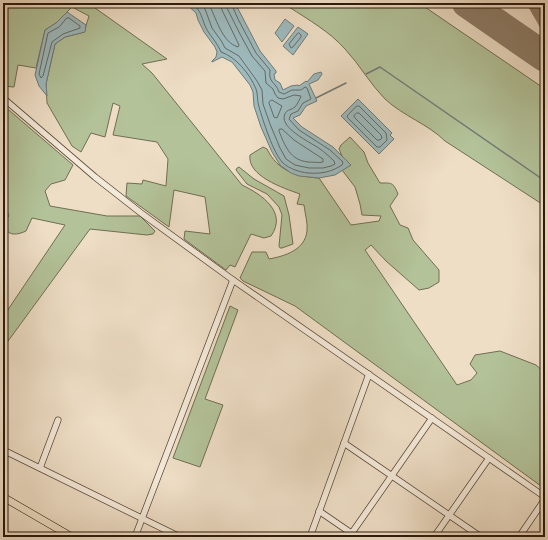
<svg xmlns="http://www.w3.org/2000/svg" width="548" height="540" font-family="'IM FELL French Canon',serif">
<rect width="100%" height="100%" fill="#eedec6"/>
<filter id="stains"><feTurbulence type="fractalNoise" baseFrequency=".005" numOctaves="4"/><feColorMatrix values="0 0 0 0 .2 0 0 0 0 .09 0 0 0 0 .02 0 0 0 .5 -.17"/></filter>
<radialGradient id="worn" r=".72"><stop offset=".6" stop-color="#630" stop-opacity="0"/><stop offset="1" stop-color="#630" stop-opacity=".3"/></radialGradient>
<g fill="#b3c299" stroke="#706e52">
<path d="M3 3H88L167 59 142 64 152 73 242 185C261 194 288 212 271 236L264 238 251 234 235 267 230 265 226 270 184 239 185 231 210 234 205 197 174 190 169 227 126 196 127 183 142 184 143 180 166 186 168 159 157 142 113 135 120 106 113 103 105 137 91 133 81 152 72 146 47 103 46 84 55 44 65 37 84 32 89 16 72 7 56 23 45 30 36 68 18 65 14 87 3 86Z"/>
<path d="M292 3H419L545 89V206L445 141C428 124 403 116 385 99 370 84 360 65 345 49 330 32 309 20 289 7Z"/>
<path d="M3 105 73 165 65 180 51 184 45 191 50 206 107 216H140L155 231 153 234 147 235 90 229 3 348V317L65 225 32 218 26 231C15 236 6 236 3 222L9 216 3 202Z"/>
<path d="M350 137 364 152 368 163 380 183C392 183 393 182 398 194L390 206 400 225 408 228 413 240 439 270V282L429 288 419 290 386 261 371 245 365 250 457 385 471 380 477 373 470 364 475 355 500 351 536 365 545 373V489L295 306 243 281 240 278 252 252H266L269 259C285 256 305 250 307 231 308 223 305 214 304 205L297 204 300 194C283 188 247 176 250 155L263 147 267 149C278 171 295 176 319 178L351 225 379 221 381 216 362 215 360 204 355 187 342 170 351 165 342 156 339 149 341 145Z"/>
<path d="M239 167 254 179 284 196 289 215 293 244 282 248H280L279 246 282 215 279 207 267 194 247 184 236 170 237 168Z"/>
<path d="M230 306 238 310 205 399 223 405 200 467 173 458Z"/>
</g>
<g fill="#9dbabe" stroke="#707a76">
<path d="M185 3H235L260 51 276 71V73L274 74 275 80 280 83 283 90 291 86 298 85 299 86 306 81 307 82 314 74 321 72 322 74 318 80 309 84 317 101 306 106 300 115 293 118 302 127 333 147 351 165 335 175 319 178 299 176 291 173 280 165 272 152 261 127 254 106 253 92 250 85 232 62 222 57 212 62V61L216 57 217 52 215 47 204 32 198 20 196 13Z"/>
<path d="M67 12 86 25 85 32 65 37 55 44 46 84 47 96 39 86 35 75 45 30 56 23Z"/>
<path d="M285 19 294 26 282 42 275 33Z"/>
<path d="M298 27 308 34 293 55 283 46Z"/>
<path d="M358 99 392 133 390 135 394 139 379 154 341 116Z"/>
</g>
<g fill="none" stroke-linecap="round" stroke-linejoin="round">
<g stroke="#646a64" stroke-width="1">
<path d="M191 3C203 11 201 19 207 30 212 38 218 44 221 52 236 57 250 74 256 89 258 94 257 101 259 107 263 120 273 153 283 163 290 169 299 172 308 173 322 174 331 172 342 165L343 162 330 150 299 130 289 119 291 114 298 111 303 103 311 99 307 88 305 87 301 90H292L284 94 279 92C276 82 268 83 270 70L256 53 238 19 231 3"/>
<path d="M200 3 205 9 212 28 222 42 225 48 239 56 257 81 262 90 263 104 270 124 280 148 286 159 295 165 309 168H323L331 166 335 164 334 161C328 155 320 148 312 144 304 139 279 126 285 114 287 109 292 110 295 107 297 105 300 99 301 96L294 95 283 99 278 98 275 94 273 89 266 83 265 71 252 56 240 34 227 8 226 3"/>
<path d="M208 3C216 16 221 42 238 47L239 45 222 10 220 3"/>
<path d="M67 18H69L80 26V28L63 34 52 42 43 76 41 78 39 74 48 33 59 27Z"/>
<path d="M299 33 301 35V37L293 47 291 48 289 44 297 34Z"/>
<path d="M270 101 272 100 282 106 277 118 274 117 269 103Z"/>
<path d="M357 106H359L386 133 387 140 380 147H377L347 117 348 115Z"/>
<path d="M357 113H359L381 135 382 138 380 140H377L355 118 354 116Z"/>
<path d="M280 129H282L294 140 323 159V162C318 163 313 162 308 162 290 160 285 146 279 131Z"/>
</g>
<g stroke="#707a76" stroke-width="1.5">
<path d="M366 74 380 67 545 181"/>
<path d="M316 98 346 83"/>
</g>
<path stroke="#8d7c68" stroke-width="12" d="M533 3 545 24"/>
<path stroke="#8d7c68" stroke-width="30" d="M467 3 545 57"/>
<g stroke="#5c4a39" stroke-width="7">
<g id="minor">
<path d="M3 98 95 177 141 213 233 280 545 497"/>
<path d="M344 443 481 537"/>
<path d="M3 450 180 537"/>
<path d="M40 468 58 420"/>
<path d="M3 506 7 500"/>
<path d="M319 511 357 537"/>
<path d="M135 537 233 280"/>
<path d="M310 537 369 374"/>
<path d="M349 537 432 418"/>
<path d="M434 537 489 458"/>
<path d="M519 537 545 499"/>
</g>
</g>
<g stroke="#2c190a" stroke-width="8">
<path id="major" d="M3 497 72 537"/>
</g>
<use href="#minor" stroke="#f4eada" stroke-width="5.5"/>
<use href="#major" stroke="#eedec6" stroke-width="7"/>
</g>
<rect width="548" height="540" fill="none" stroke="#eedec6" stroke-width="16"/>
<rect x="4" y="4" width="540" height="532" fill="none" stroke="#2c190a" stroke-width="2"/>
<rect x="8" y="8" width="532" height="524" fill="none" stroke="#2c190a"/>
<rect width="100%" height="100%" filter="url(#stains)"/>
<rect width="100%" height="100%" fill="url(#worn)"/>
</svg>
